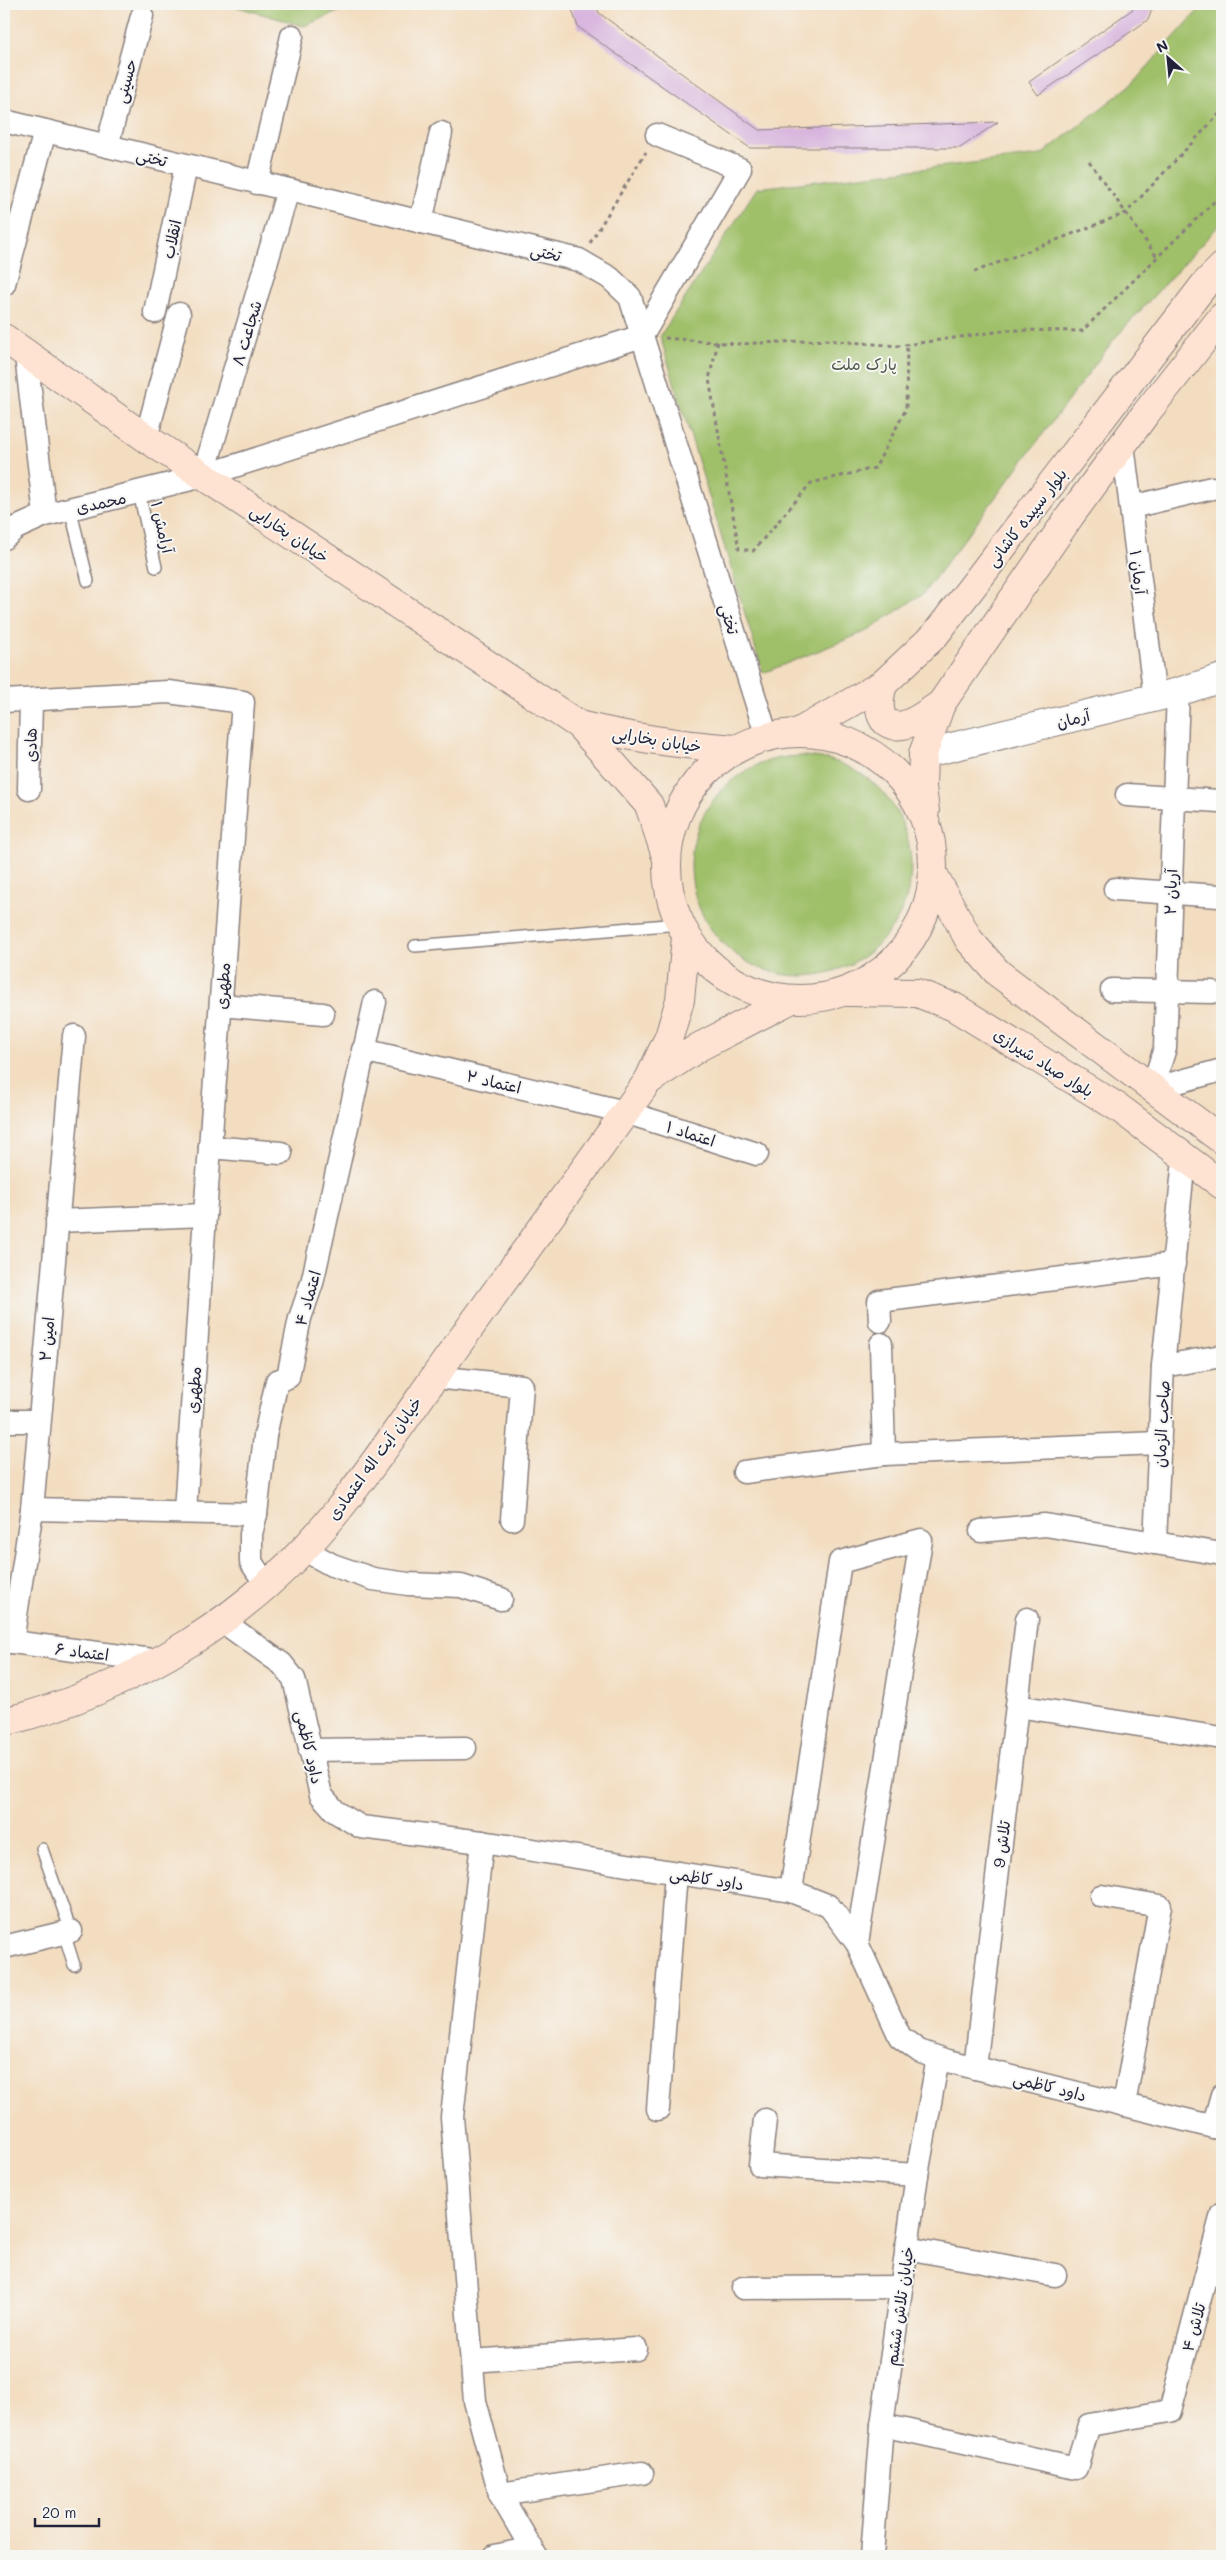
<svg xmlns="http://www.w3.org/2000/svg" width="1226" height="2560" font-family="Mali,'Playpen Sans Arabic',sans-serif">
<rect width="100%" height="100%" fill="#f6f6f2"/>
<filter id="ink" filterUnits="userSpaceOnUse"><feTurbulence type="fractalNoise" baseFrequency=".02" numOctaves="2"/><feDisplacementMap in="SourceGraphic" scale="10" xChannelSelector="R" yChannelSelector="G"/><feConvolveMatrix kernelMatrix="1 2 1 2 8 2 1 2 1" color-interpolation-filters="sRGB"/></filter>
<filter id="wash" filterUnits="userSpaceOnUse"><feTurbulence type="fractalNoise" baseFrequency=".0096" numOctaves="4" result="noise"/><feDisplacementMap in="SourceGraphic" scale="20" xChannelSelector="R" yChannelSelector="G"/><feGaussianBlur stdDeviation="1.12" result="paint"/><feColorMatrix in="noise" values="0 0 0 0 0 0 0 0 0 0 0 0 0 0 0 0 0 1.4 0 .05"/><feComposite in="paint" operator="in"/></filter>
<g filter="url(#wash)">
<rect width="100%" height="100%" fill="#f3ddc0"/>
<g fill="#9fbf68" stroke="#607052">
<path d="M227 4H357L304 26Z"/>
<path d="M1204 4H1222V222L1115 338 923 594 865 632 763 673 660 336 757 188 1041 155 1132 84Z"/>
<circle cx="801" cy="866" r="110"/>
</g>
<g id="blocks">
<g fill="#d7b3dd">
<path d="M570 4H596L599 13 759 130 998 122 960 148H750L578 27Z"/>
<path d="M1140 4H1154L1148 20 1038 95 1029 82Z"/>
</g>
</g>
</g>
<g filter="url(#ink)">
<use href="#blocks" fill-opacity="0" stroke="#8a807e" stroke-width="1"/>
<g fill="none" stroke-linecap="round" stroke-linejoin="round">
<g stroke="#8a807e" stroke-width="14">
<g id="service">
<path d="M139 493 156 567"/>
<path d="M70 508 88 581"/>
<path d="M415 946 679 924"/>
<path d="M42 1849 71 1931"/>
<path d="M64 1933 74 1965"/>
</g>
</g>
<g stroke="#8a807e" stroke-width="25">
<g id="minor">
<path d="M4 121 579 260 610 278 630 297 767 737"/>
<path d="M107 146 142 16"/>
<path d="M257 183 292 36"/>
<path d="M421 222 441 133"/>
<path d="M4 284 45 131"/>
<path d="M155 312 186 166"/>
<path d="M26 356 45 515"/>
<path d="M146 438 179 314"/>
<path d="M1123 445 1155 698"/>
<path d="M203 476 288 190"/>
<path d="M1131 507 1212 488"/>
<path d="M4 538 16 528 45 515 203 476 642 336 740 169 657 135"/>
<path d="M4 701 168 692 243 702 205 1215 185 1511"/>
<path d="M29 789 31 700"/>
<path d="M1127 795 1219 801"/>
<path d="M1115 889 1219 896"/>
<path d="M1112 990 1212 992"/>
<path d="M221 1005 323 1014"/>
<path d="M363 1050 625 1112 757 1154"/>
<path d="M1152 1089 1165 1048 1178 692"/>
<path d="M1152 1089 1222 1070"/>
<path d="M210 1147 281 1153"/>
<path d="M57 1221 205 1215"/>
<path d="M880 1321 879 1301 1174 1264"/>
<path d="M881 1344 884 1454 1160 1443"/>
<path d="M1163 1366 1184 1159"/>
<path d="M434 1377 522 1386 512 1519"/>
<path d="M4 1421H38"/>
<path d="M744 1472 884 1454"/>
<path d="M32 1509 256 1514"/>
<path d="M981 1531 1045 1525 1222 1554"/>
<path d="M1155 1543 1163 1366 1222 1356"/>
<path d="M303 1549 332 1565 373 1579 408 1584 461 1586 501 1599"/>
<path d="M267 1586 251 1562V1534L256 1514 265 1436 277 1381 288 1377 300 1318 312 1283 375 1002"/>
<path d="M222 1621 282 1664 294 1679 321 1795 336 1812 361 1827 482 1842 791 1891 829 1906 857 1943 900 2037 919 2051 948 2061 1222 2129"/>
<path d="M4 1641 160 1661"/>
<path d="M12 1642 32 1509 74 1036"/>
<path d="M1017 1706 1222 1738"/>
<path d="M310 1750 465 1748"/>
<path d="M482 1842 452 2117 475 2401 500 2494 536 2556"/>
<path d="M791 1891 840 1562 921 1540 857 1943"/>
<path d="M1101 1896 1160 1906 1124 2105"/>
<path d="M4 1947 71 1931"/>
<path d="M975 2068 1027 1619"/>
<path d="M658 2109 676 1873"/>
<path d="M765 2120 760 2165 917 2175"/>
<path d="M1213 2127 1222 2095"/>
<path d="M906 2248 1055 2275"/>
<path d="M743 2288 901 2287"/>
<path d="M472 2361 636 2349"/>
<path d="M882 2425 1076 2468 1089 2425 1170 2411 1222 2214"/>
<path d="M500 2494 642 2473"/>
<path d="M495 2556 532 2548"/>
<path d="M872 2556 882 2425 917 2175 938 2058"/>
</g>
</g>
<g stroke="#8a807e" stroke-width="30">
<path id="tertiary" d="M923 754 1178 692 1222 678"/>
</g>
<g stroke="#8a807e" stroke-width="30">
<g id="secondary">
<path d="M4 338 146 438 579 725 649 805 666 856"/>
<path d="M883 684C878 702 875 729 903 725 915 723 931 710 941 704"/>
<path d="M579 725C632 738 682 745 736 749"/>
<path d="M799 732 883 684 935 635 1205 284 1222 267"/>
<circle cx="800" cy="866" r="133"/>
<path d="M925 811 922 787 923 754 941 704 1070 516 1146 413 1222 317"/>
<path d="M934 875 969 940 998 973 1222 1140"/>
<path d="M686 937 680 1000 669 1037 648 1081 699 1047 790 1000"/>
<path d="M849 992 917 993 954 1007 1119 1108 1222 1185"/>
<path d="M4 1722C134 1689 254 1616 338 1510 379 1459 415 1404 453 1351 518 1261 583 1171 648 1081"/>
</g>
</g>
<g stroke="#8a807e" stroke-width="3" stroke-dasharray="4 4" stroke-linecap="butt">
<path d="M1089 161 1157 257"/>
<path d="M590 243 646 152"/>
<path d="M974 272 1126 213 1222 111"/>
<path d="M665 338 737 344 826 340 898 346 1009 330 1082 331 1222 194"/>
<path d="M718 342 709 379 739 549 753 551 811 483 875 468 906 409 907 345"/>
</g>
<use href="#service" stroke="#fff" stroke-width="11"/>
<use href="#minor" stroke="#fff" stroke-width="22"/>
<use href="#tertiary" stroke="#fff" stroke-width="28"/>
<use href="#secondary" stroke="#fee3d2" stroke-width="28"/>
</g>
</g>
<g text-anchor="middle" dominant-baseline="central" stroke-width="4" stroke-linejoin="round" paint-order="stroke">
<g font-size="16" fill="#22223b" stroke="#f6f6f2">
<text transform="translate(125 81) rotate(-75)">حسینی</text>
<text transform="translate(152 157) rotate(14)">تختی</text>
<text transform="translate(171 239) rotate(-78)">انقلاب</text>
<text transform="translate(546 252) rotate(13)">تختی</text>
<text transform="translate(246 333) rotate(-73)">شجاعت ۸</text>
<text transform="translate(101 502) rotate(-12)">محمدی</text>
<text transform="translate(1026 517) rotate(-52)">بلوار سپیده کاشانی</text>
<text transform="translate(163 527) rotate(77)">آرامش ۱</text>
<text transform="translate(290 533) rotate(34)">خیابان بخارایی</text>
<text transform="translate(1139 572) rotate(83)">آرمان ۱</text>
<text transform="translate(730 619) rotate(73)">تختی</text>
<text transform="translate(1073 718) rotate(-14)">آرمان</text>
<text transform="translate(657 739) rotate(9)">خیابان بخارایی</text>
<text transform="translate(30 745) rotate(-89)">هادی</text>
<text transform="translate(1170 892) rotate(-88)">آریان ۲</text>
<text transform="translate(222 986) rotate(-86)">مطهری</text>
<text transform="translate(1044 1062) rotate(32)">بلوار صیاد شیرازی</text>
<text transform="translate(494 1081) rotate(13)">اعتماد ۲</text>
<text transform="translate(691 1133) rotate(18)">اعتماد ۱</text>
<text transform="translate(307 1298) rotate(-74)">اعتماد ۴</text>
<text transform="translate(46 1339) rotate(-85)">امین ۲</text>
<text transform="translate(193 1390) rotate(-86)">مطهری</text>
<text transform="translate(1161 1424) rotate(-87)">صاحب الزمان</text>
<text transform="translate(374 1458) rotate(-54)">خیابان آیت اله اعتمادی</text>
<text transform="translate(82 1651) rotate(7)">اعتماد ۶</text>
<text transform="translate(310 1747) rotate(77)">داود کاظمی</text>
<text transform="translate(1001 1844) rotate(-83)">تلاش 9</text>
<text transform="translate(707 1878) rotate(9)">داود کاظمی</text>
<text transform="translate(1050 2086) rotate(14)">داود کاظمی</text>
<text transform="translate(899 2306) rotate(-82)">خیابان تلاش ششم</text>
<text transform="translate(1193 2327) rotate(-75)">تلاش ۴</text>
</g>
<g font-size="16" fill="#4e594b" stroke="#f6f6f2">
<text x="864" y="363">پارک ملت</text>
</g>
</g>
<rect width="1226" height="2560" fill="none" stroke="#f6f6f2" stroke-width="20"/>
<g transform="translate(1168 58) rotate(333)" stroke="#f6f6f2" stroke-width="4" paint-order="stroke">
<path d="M0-4L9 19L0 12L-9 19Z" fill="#22223b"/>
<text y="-8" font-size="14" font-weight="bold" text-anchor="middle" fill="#22223b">N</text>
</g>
<path d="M35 2518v8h64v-8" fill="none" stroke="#22223b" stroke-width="2.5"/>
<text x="42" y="2518" font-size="15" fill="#22223b" stroke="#f6f6f2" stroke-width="4" paint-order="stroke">20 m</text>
</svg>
